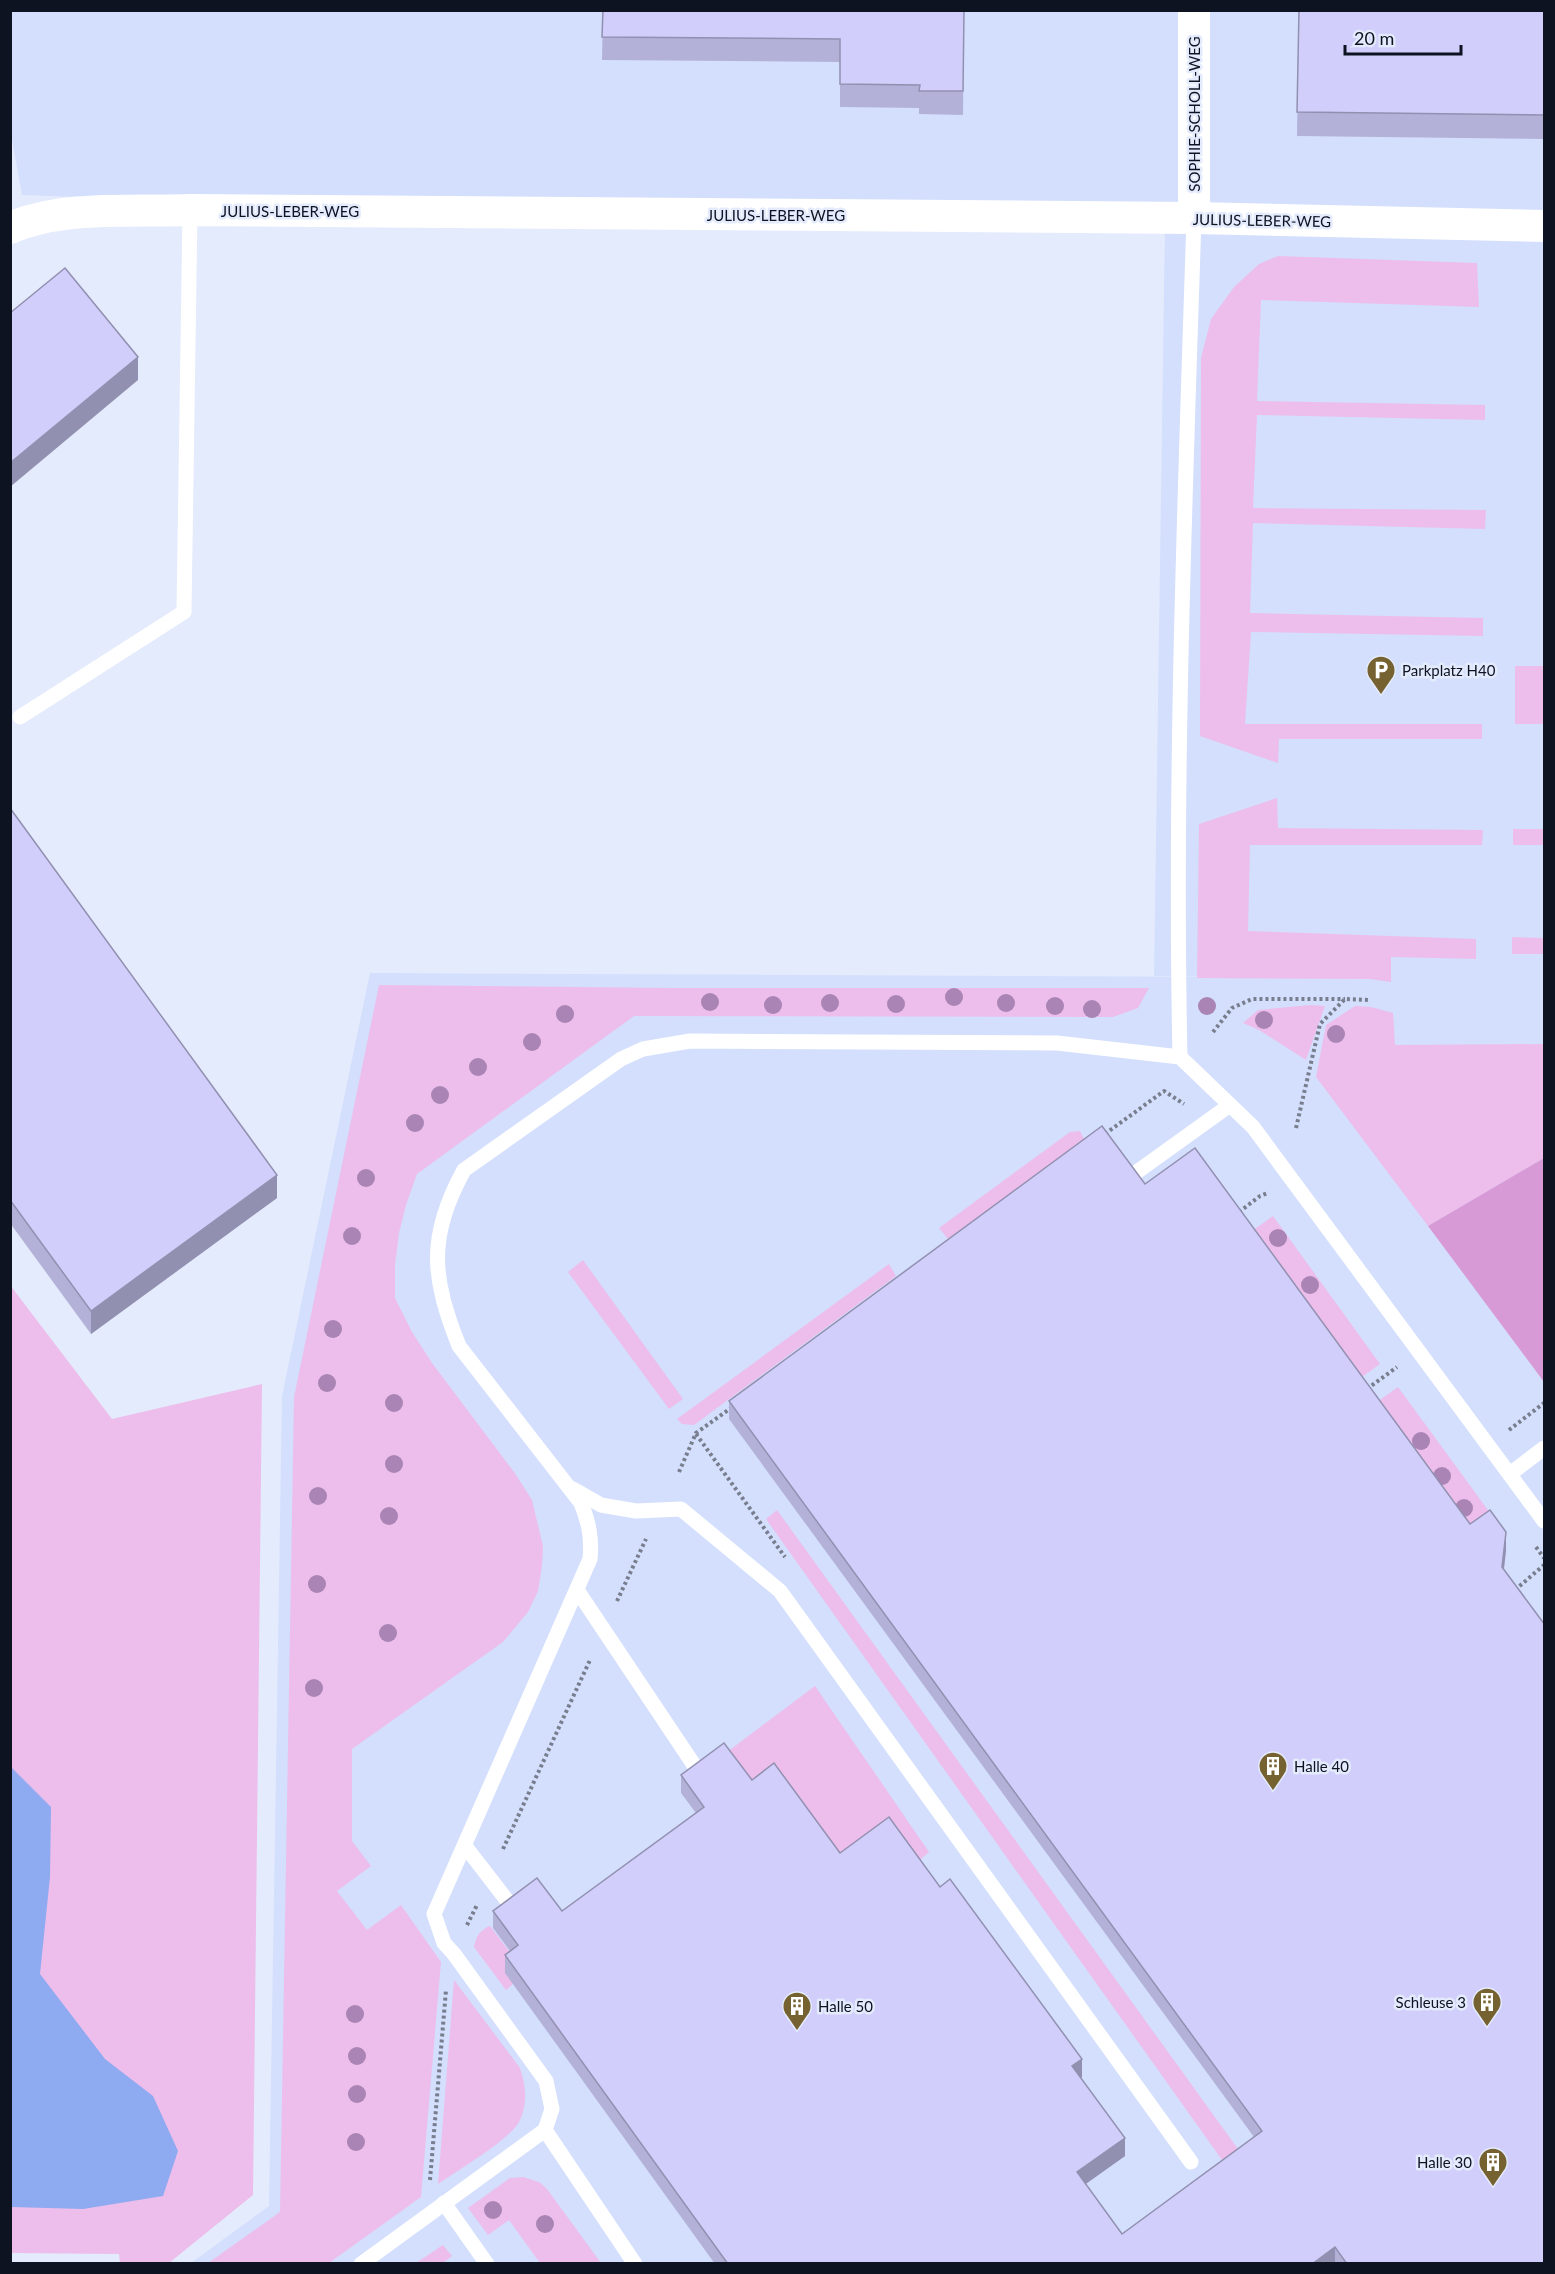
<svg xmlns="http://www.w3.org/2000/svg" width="1555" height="2274" font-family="Lato,sans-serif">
<rect width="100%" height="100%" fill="#e4ebfc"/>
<path fill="#d3dffd" d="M10 11H1544V2263H191L269 2206 282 1396 370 973 1251 977 1154 976 1165 222 525 213 22 195 11 134Z"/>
<g fill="#edbeeb">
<path d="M1278 256 1477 263 1479 307 1261 300 1257 401 1485 405V420L1257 415 1253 508 1486 510 1485 529 1253 523 1250 613 1483 618V636L1251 632 1245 724H1482V739H1279L1278 763 1200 736 1201 358 1211 319 1234 287 1259 264Z"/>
<rect x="1515" y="666" width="29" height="58"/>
<path d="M1277 798 1278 828 1483 830 1482 845H1250L1248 931 1476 939V959L1391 957V982L1370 979 1197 978 1199 824Z"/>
<rect x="1513" y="829" width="31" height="16"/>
<path d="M1512 937 1544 938V954H1512Z"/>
<path d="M379 985 672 988H1149L1138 1008 1113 1017 634 1016 417 1174 406 1205 399 1233 395 1265V1298L412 1332 432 1363 514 1472 532 1500 543 1546 542 1566 538 1591 528 1612 503 1642 352 1749V1841L371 1866 337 1891 367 1930 401 1905 441 1962 421 2197 329 2263H208L280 2212 294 1397Z"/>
<path d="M1310 1005 1325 1006 1306 1060 1259 1030 1243 1023 1258 1010Z"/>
<path d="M1355 1006 1371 1007 1393 1013 1395 1045 1544 1044V1158L1428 1226 1316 1077 1326 1025Z"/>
<path d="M1080 1131 1084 1139 948 1239 939 1228 1070 1132Z"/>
<path d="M1273 1216 1380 1364 1359 1379 1252 1231Z"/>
<path d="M583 1260 683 1399 669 1409 568 1272Z"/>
<path d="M889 1264 896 1276 694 1425 682 1424 677 1419Z"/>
<path d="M10 1285 112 1419 262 1384 253 2195 169 2263H120L119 2254 11 2253Z"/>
<path d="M1398 1387 1493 1517 1472 1532 1377 1402Z"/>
<path d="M777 1510 1243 2156 1227 2167 766 1519Z"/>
<path d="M815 1686 929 1852 912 1867 840 1871 752 1798 727 1752Z"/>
<path d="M490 1926 518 1963 513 1984 506 1990 474 1947C476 1936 480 1930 490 1926Z"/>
<path d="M454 1980 520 2068C526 2086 528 2105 519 2122 509 2140 457 2171 438 2184Z"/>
<path d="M523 2177 539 2182 547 2189 601 2263H540L509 2220 488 2235 468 2208 510 2178Z"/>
<path d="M443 2245 452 2256 443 2263H416Z"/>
</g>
<path fill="#d89ad6" d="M1544 1158V1382L1428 1226Z"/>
<path fill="#8eaaf1" d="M11 1767 51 1807 50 1877 40 1974 105 2059 153 2096 178 2151 163 2196 83 2209 11 2207Z"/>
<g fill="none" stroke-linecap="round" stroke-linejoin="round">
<g stroke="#787e8e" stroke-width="4" stroke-dasharray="3 3" stroke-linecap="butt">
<path d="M1213 1032 1232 1008 1252 999H1345"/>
<path d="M1296 1128 1320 1024 1345 999 1370 1000"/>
<path d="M1105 1134 1164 1091 1184 1104"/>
<path d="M1239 1212 1260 1196 1268 1193"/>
<path d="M1367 1389 1397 1367"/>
<path d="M1509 1430 1544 1403"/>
<path d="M696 1434 785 1557"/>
<path d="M679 1472 696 1433 731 1408"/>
<path d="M1536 1547 1544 1558"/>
<path d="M1515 1590 1544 1565"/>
<path d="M617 1601 646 1539"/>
<path d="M503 1849 590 1660"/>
<path d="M467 1925 477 1905"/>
<path d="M430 2180 446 1990"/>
</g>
<g stroke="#fff" stroke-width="15">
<path d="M20 717 184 612 190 210"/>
<path d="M1180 1057C1174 778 1185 498 1194 218"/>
<path d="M1134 1174 1230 1105"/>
<path d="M1510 1474 1544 1448"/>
<path d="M573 1489 601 1505 636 1511 681 1509 780 1591 1191 2162"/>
<path d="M577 1590 700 1774"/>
<path d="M465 1846 512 1907"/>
<path d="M444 2203 487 2264"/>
<path d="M361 2264 545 2130"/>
<path d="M635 2264 545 2130 552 2109 546 2081 454 1954 444 1943 434 1914 590 1559C592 1538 589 1523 581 1503L459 1346C432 1278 427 1237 464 1170L621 1059 643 1049 690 1041 1057 1043 1180 1057 1253 1127 1544 1521"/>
</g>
<g stroke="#fff" stroke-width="32">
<path d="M1194 218V10"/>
<path d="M10 228C63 205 134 212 190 210L1194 218 1544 226"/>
</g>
</g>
<g fill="#a984b4">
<circle cx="954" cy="997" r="9"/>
<circle cx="710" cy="1002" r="9"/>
<circle cx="830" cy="1003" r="9"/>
<circle cx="1006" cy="1003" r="9"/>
<circle cx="896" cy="1004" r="9"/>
<circle cx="773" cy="1005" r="9"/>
<circle cx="1055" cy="1006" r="9"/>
<circle cx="1207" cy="1006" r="9"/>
<circle cx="1092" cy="1009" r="9"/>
<circle cx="565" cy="1014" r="9"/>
<circle cx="1264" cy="1020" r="9"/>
<circle cx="1336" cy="1034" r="9"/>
<circle cx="532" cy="1042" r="9"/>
<circle cx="478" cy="1067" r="9"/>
<circle cx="440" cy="1095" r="9"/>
<circle cx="415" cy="1123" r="9"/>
<circle cx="366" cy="1178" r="9"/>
<circle cx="352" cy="1236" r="9"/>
<circle cx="1278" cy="1238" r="9"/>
<circle cx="1310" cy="1285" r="9"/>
<circle cx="333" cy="1329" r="9"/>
<circle cx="327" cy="1383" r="9"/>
<circle cx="394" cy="1403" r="9"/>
<circle cx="1421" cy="1441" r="9"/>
<circle cx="394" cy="1464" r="9"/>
<circle cx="1442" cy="1476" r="9"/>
<circle cx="318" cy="1496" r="9"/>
<circle cx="1464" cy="1508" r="9"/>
<circle cx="389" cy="1516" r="9"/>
<circle cx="317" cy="1584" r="9"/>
<circle cx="388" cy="1633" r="9"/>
<circle cx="314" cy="1688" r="9"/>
<circle cx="355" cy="2014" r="9"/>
<circle cx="357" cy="2056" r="9"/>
<circle cx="357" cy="2094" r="9"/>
<circle cx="356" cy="2142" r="9"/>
<circle cx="493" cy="2210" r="9"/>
<circle cx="545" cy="2224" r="9"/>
</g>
<g fill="#b4b1d8">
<path d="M603 10H964L963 115 919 114V108L840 107V62L602 60Z"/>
<path d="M1299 10H1545V139L1297 136Z"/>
<path d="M10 808 277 1198 91 1334 10 1223Z"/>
<path d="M1145 1184 1470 1524 1506 1550 1504 1569 1545 2264H715L505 1973V1955L510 1951 493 1928V1911H562L696 1813 681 1793V1775L752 1780 840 1853 940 1887 1082 2077 1081 2078 1125 2156 1086 2184 1122 2234 1254 2137 729 1419V1401Z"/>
</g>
<g fill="#9290b0">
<path d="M138 357V380L10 487V463Z"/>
<path d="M277 1175V1198L91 1334V1311Z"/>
<path d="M1506 1532V1550L1502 1585V1567Z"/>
<path d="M1082 2059V2077L1072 2084V2066Z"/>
<path d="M1125 2138V2156L1077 2190V2172Z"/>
<path d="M1335 2247V2264H1312Z"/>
</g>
<g fill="#d1cefb" stroke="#9290b0" stroke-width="1.5">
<path d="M603 10H964L963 91H919L920 85 840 84V39L602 37Z"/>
<path d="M1299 10H1545V115L1297 112Z"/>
<path d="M65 268 138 357 10 463V313Z"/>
<path d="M10 808 277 1175 91 1311 10 1200Z"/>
<path d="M1102 1126 1145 1184 1195 1148 1470 1524 1490 1510 1506 1532 1502 1567 1545 1625V2264H1347L1335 2247 1312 2264H728L505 1955 518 1945 493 1911 537 1878 562 1911 704 1807 681 1775 724 1743 752 1780 774 1763 840 1853 889 1817 940 1887 950 1879 1082 2059 1072 2066 1125 2138 1077 2172 1122 2234 1262 2131 729 1401Z"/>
</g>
<defs>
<g id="parking-pin" transform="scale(1.5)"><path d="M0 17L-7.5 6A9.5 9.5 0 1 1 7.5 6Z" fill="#766231" stroke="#e4ebfc"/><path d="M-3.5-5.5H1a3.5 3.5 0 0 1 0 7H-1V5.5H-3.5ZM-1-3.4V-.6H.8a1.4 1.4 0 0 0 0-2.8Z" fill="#fff"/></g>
<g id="building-pin" transform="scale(1.5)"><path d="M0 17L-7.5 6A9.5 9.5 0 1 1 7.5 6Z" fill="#766231" stroke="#e4ebfc"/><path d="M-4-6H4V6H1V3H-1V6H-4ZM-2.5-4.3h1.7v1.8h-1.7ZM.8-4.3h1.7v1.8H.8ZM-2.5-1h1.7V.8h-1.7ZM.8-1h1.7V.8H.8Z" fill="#fff"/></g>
</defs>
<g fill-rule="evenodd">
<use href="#parking-pin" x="1381" y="670"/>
<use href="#building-pin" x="1273" y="1766"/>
<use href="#building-pin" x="1487" y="2002"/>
<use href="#building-pin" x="797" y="2006"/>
<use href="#building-pin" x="1493" y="2162"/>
</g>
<g text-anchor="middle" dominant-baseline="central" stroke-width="5" stroke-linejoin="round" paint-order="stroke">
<g font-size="15" fill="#0e1322" stroke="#e4ebfc">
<text transform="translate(1194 114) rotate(-90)">SOPHIE-SCHOLL-WEG</text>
<text x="290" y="211">JULIUS-LEBER-WEG</text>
<text x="776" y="215">JULIUS-LEBER-WEG</text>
<text transform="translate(1262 220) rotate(1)">JULIUS-LEBER-WEG</text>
</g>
<g font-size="15" fill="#0e1322" stroke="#e4ebfc" text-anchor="start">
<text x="1402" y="670">Parkplatz H40</text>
<text x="1294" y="1766">Halle 40</text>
<text x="1466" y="2002" text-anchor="end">Schleuse 3</text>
<text x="818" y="2006">Halle 50</text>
<text x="1472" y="2162" text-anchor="end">Halle 30</text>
</g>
</g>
<rect width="1555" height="2274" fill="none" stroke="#0e1322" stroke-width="24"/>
<path d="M1345 45v9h116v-9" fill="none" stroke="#0e1322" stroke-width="3"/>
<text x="1354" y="45" font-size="18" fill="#0e1322" stroke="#e4ebfc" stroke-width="4.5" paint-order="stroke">20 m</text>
</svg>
